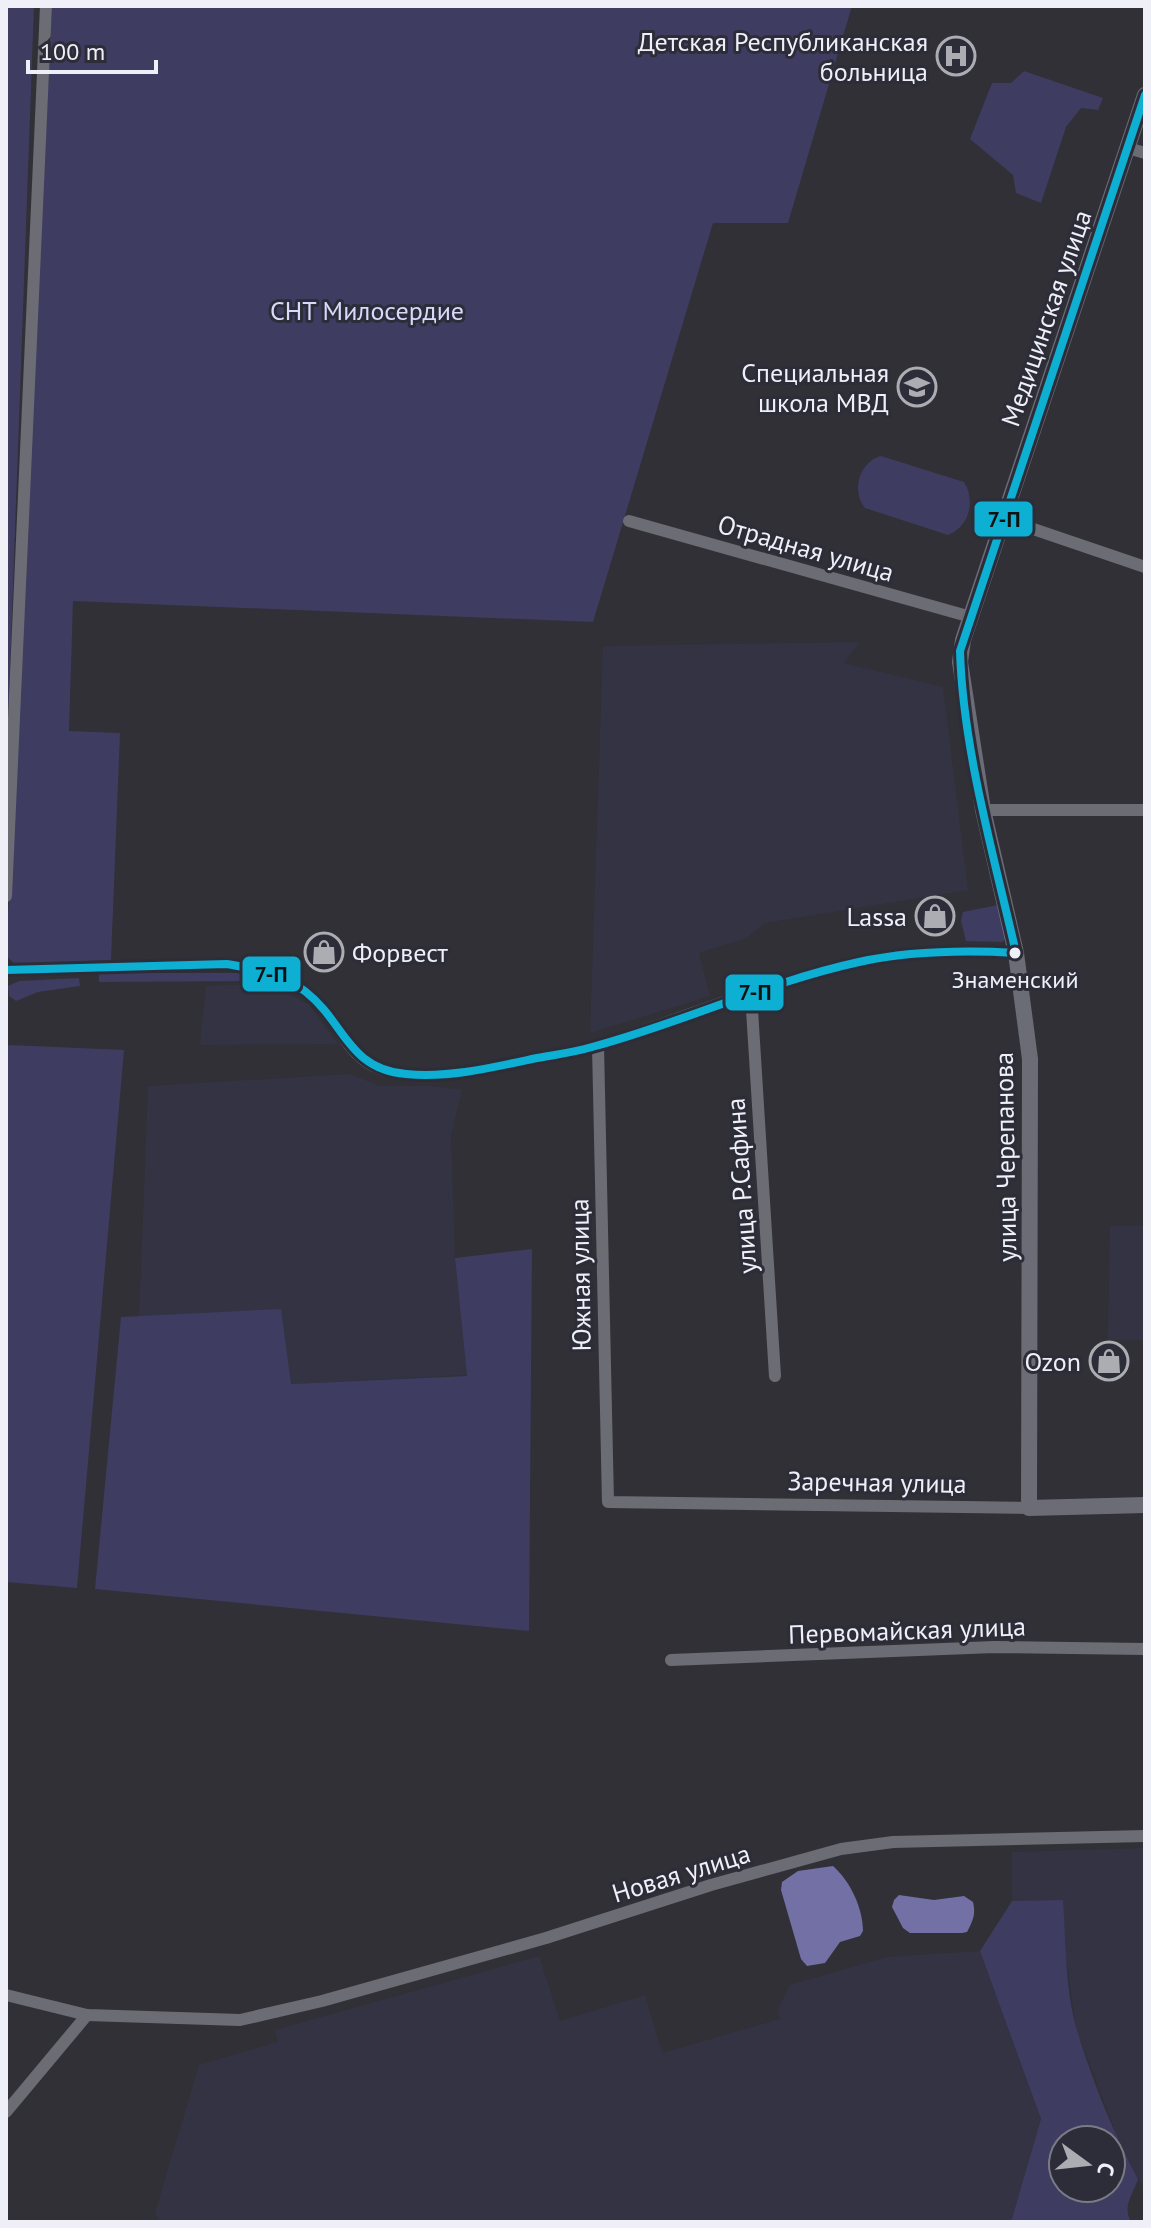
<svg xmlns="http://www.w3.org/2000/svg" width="1151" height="2228" font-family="'PT Sans',sans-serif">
<rect width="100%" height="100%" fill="#303036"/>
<g fill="#334">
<path d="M859 642 844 663 943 687 968 890 765 923 747 938 699 953 710 996 590 1033 603 646Z"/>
<path d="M270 983 308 1004 338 1044 200 1045 206 986Z"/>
<path d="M350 1074 380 1086H431L462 1090 451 1135 455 1258 467 1375 290 1384 139 1317 148 1086Z"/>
<path d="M1110 1226H1145V1340H1108Z"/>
<path d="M1145 1848V2191L1120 2144 1076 2028 1065 1952 1063 1901H1012V1852Z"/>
<path d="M980 1951 1041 2119 1011 2222H159L155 2213 199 2065 278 2042 275 2030 539 1956 560 2021 645 1995 662 2053 780 2019 778 2008 790 1985 887 1957Z"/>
</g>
<g fill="#3e3c61" fill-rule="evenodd">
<path d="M6 6H34L6 778Z"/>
<path d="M52 6H852L788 223H713L593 622 73 601 69 731 120 733 111 960 15 964 6 956Z"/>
<path d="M1024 71 1103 98 1098 110 1081 108 1066 127 1041 203 1016 193 1013 175 970 139 992 83H1011Z"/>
<path d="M881 456 964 482C976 501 969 527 948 535L865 508C851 491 859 462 881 456Z"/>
<path d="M998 905 1006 939 1002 942 966 941 961 921 963 912Z"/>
<path d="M99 973H249L255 981 99 982Z"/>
<path d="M79 978 80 986 38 992 16 1001 9 996 8 986 19 981Z"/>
<path d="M10 1045 124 1050 77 1588 6 1582V1047Z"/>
<path d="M532 1249 529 1631 95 1589 121 1317 281 1309 291 1384 467 1376 455 1258Z"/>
<path d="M1063 1900C1066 1942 1065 1989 1077 2030 1092 2080 1113 2132 1138 2179 1133 2195 1122 2205 1131 2222H1011L1041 2119 980 1951 1012 1901ZM1063 2140H1111V2188H1063Z"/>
</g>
<g fill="#7270a5">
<path d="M833 1866C850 1881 863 1908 863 1931L860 1936 840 1942 825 1963 807 1966 801 1959 781 1890 782 1882 798 1871Z"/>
<path d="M899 1895 934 1900 964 1896 973 1902C976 1914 973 1921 967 1932L962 1933H910L903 1928 892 1907 894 1900Z"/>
</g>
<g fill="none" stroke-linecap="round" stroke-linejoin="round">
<g stroke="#6c6c74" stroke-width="12">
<path d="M1128 148 1145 153"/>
<path d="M1004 519 1145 567"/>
<path d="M629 521 971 617"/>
<path d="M983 810H1145"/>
<path d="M6 896 46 6"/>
<path d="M6 970 227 964C258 970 292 976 315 1000 347 1032 349 1069 404 1074 444 1077 490 1068 529 1060 553 1055 578 1052 600 1045 686 1018 771 981 859 962 910 951 964 949 1016 953"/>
<path d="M751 994 775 1376"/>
<path d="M598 1046 608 1502 1029 1508"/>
<path d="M671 1660 994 1647 1145 1649"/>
<path d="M6 1995 87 2015 240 2020 322 2001 546 1938 711 1885 841 1849 893 1842 1145 1836"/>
<path d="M6 2112 87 2015"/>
</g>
<path stroke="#6c6c77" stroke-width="16" d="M1145 95 963 640 960 662 983 810 1016 953 1030 1059 1029 1508 1145 1505"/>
<g stroke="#2d2d39" stroke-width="14">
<g id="bus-1">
<path d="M1016 953C994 856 963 750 960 651L1145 95"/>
<path d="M6 970 227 964C254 969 284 974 306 992 345 1023 348 1069 406 1074 448 1078 491 1068 532 1059 552 1055 572 1053 592 1047 682 1023 767 982 859 962 910 951 963 950 1016 953"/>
</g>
</g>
<use href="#bus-1" stroke="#0dafd3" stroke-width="8"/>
</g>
<defs>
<g id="hospital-ring" transform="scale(2)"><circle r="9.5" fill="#2d2d39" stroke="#acacb3" stroke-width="1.5"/><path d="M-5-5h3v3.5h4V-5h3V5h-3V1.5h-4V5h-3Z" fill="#acacb3"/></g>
<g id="university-ring" transform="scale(2)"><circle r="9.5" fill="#2d2d39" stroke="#acacb3" stroke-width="1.5"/><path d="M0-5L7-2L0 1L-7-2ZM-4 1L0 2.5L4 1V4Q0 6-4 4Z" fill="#acacb3"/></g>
<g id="shop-ring" transform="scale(2)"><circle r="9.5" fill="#2d2d39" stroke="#acacb3" stroke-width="1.5"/><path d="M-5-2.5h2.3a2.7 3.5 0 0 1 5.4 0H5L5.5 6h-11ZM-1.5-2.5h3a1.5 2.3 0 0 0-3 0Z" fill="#acacb3"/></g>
</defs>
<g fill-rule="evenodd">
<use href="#hospital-ring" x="956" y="56"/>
<use href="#university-ring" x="917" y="387"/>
<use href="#shop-ring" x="935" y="916"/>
<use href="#shop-ring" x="324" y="952"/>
<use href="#shop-ring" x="1109" y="1361"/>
</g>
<circle fill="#efeff7" stroke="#2d2d39" stroke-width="3" cx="1015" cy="953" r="7"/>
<g text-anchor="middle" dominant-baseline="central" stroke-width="6" stroke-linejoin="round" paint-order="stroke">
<g font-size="24" fill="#efeff7" stroke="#2d2d39">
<text x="1015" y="979">Знаменский</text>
</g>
<g font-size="26" fill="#efeff7" stroke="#2d2d39" text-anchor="end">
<text x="928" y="41">Детская Республиканская<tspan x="928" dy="30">больница</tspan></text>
<text x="889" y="372">Специальная<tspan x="889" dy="30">школа МВД</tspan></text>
<text x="907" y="916">Lassa</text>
<text x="352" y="952" text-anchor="start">Форвест</text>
<text x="1081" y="1361">Ozon</text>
</g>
<g font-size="26" fill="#d8d9fb" stroke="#2d2d39">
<text x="367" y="310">СНТ Милосердие</text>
</g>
<g font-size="26" fill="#efeff7" stroke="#2d2d39">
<text transform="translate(1046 318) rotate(-71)">Медицинская улица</text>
<text transform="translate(806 548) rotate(16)">Отрадная улица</text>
<text transform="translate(1005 1157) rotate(-91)">улица Черепанова</text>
<text transform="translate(741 1186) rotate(-94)">улица Р.Сафина</text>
<text transform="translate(580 1275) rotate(-91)">Южная улица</text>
<text transform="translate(877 1482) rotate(1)">Заречная улица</text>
<text transform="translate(907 1630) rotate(-2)">Первомайская улица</text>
<text transform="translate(681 1873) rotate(-17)">Новая улица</text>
</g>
</g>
<g stroke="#2d2d39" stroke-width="3">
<rect x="973" y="500" width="61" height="38" rx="8" fill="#0dafd3"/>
<rect x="241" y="955" width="61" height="38" rx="8" fill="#0dafd3"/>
<rect x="724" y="973" width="61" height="39" rx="8" fill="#0dafd3"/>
</g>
<g font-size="22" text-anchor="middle" font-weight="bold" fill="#111">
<text x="1004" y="527">7-П</text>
<text x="271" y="982">7-П</text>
<text x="755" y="1000">7-П</text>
</g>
<rect width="1151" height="2228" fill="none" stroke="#efeff7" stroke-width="16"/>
<g transform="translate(1087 2164) rotate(105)"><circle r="38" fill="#2d2d39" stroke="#7b7b85" stroke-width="2"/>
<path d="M0-6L14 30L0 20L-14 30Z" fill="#acacb3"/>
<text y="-12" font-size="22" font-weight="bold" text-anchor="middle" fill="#efeff7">С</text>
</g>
<path d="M28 60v12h128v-12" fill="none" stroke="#efeff7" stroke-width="4"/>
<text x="40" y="60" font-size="24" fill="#efeff7" stroke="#2d2d39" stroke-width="6" paint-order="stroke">100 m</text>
</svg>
